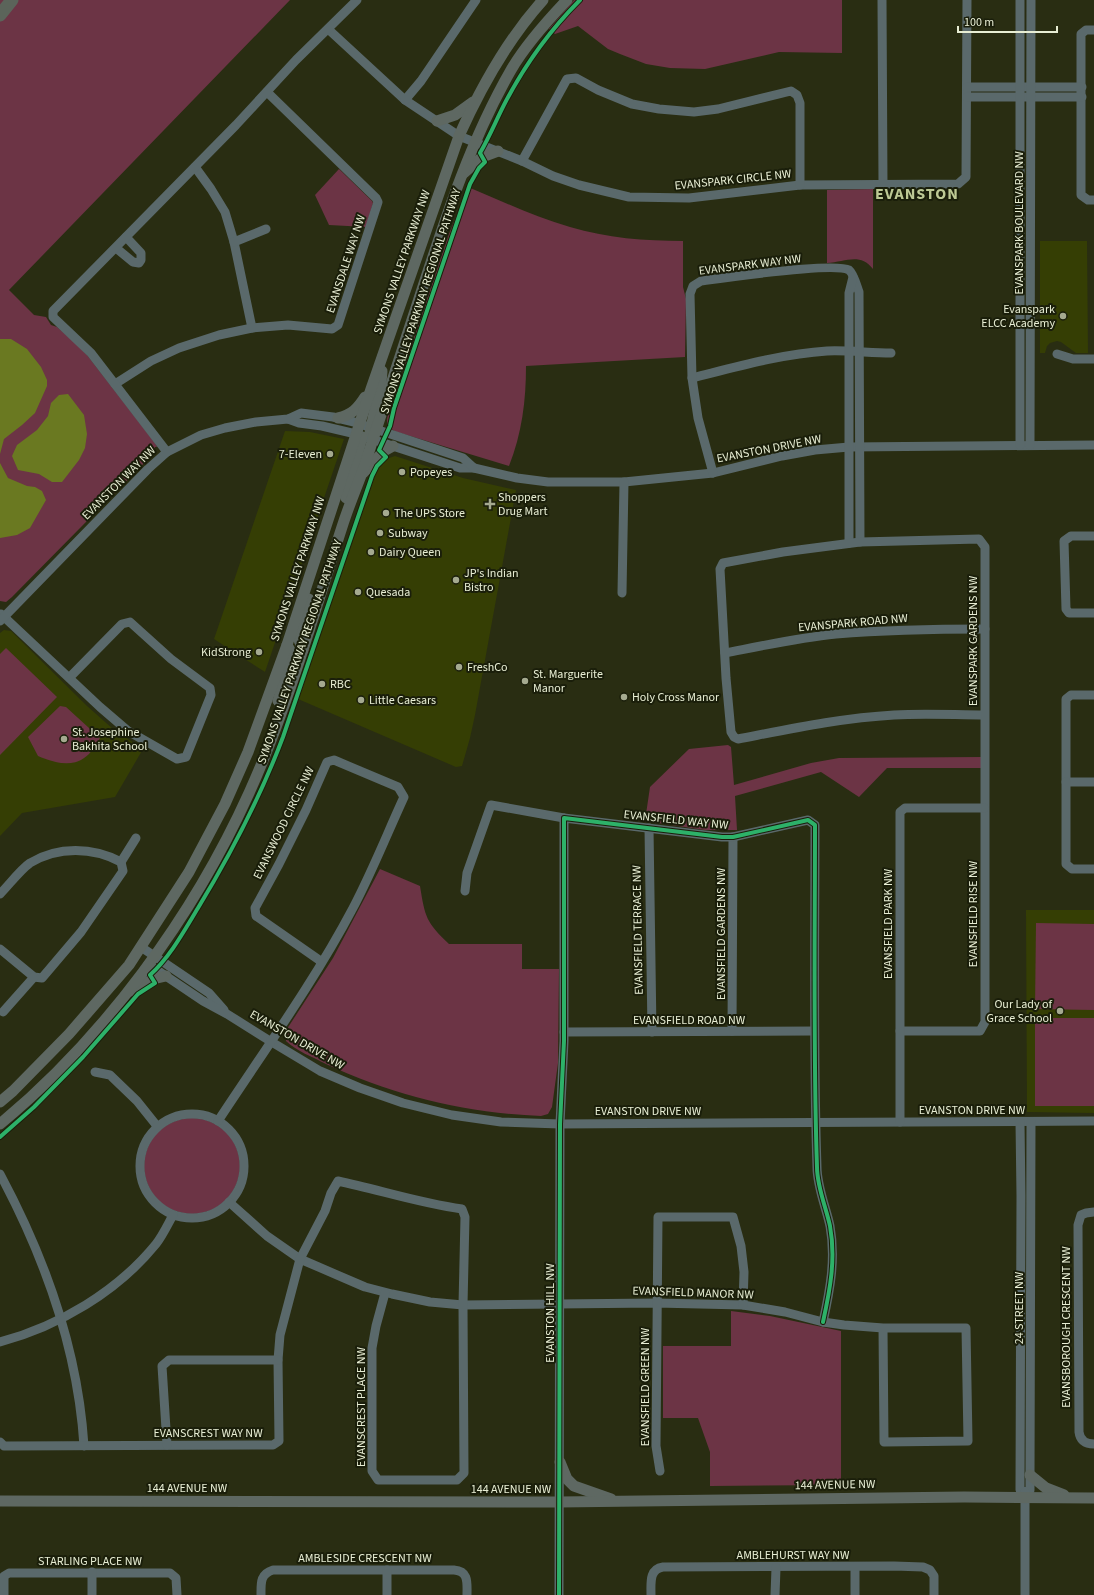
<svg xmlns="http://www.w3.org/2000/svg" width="1094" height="1595" font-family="'Source Sans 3',sans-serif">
<rect width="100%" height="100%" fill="#292d12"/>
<g fill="#353e04">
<path d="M1040 241H1087L1088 353H1076L1061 342 1057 341 1050 343 1047 346 1045 353H1040Z"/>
<path d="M285 431 310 432 344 439 265 672 214 639Z"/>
<path d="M395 456 463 478 516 490 475 715 470 738 462 766 456 767 298 699 373 478 378 467 386 459Z"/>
<path d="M4 630 11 631 87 706 113 729 143 749 115 797 22 813 0 836V633Z"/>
<path d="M1026 910H1094V1113L1027 1112Z"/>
</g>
<g fill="#6c3445">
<path d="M0 0H290L9 290 34 315 46 317 51 325 57 327 73 341 87 355 155 443 157 447H155L153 454 12 597 6 602 0 601Z"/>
<path d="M574 0H842V53L779 52 705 69 670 68 646 64 620 54 608 49 578 26 555 34 549 29Z"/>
<path d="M339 169 372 201 373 203 366 227 329 225 315 195Z"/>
<path d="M468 187C502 201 535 217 570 227 607 238 645 241 683 241V287L686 299 685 357 526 366C526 401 522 433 509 466L397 432C392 430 387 427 387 421 387 414 392 409 395 403 400 393 403 381 403 370L449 234Z"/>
<path d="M873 189V269C860 252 845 262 827 263V190Z"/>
<path d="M6 648 57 697 0 755V654Z"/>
<path d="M60 706 66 707 100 738C97 743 93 750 89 754 74 769 55 763 38 756L28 737Z"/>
<path d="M728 745 731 747 734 785 811 763 839 758 981 757V768H887L859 797 821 772 735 796 737 830H705L645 821 650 787 689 749Z"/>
<path d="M380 869 420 886C425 917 426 922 449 944H522V969H559L558 1063 552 1107 548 1114 541 1116C466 1113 394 1096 326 1064 313 1057 296 1051 286 1041L285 1032 333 958Z"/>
<path d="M1036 923 1094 924V1010L1035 1009Z"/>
<rect x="1035" y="1018" width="59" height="88"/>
<circle cx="192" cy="1166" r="48"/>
<path d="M731 1311 770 1316 841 1331V1485L710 1486V1452L698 1418H663V1346H731Z"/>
</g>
<g fill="#6a7921">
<path d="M0 339H11L27 349 41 367 47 380V386L35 413 22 425 4 439 0 454Z"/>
<path d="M68 394 84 415 87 434 85 448 79 460 62 482H52L39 474 18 470 12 456 17 445 37 430 48 416 51 403 59 395Z"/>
<path d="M0 463 8 478 27 486 35 487 42 491 46 500 30 528 17 535 0 538Z"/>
</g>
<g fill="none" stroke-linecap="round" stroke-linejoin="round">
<g stroke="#5a696b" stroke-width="9">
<path d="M882 0 883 184"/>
<path d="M328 29 405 100 459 136 522 161 553 176 579 185 629 197 689 198 800 185 958 184 966 177 967 0"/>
<path d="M1094 30H1086L1081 34V195L1088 200H1094"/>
<path d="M967 87H1082"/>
<path d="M967 97H1082"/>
<path d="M405 100 421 81 476 0"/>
<path d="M522 161 567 79 576 78 598 90 632 104 659 109 694 112 718 109 791 91 797 95 800 103V185"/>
<path d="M195 167 211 189 225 212 234 242 252 328"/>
<path d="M234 242 266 229"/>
<path d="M116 248 133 262 139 263 141 260V253L126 237"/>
<path d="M1057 354 1073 359H1094"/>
<path d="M692 378C736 367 781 354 827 351 848 350 870 353 891 353"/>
<path d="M115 384 151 361 179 348 219 335 252 328 288 325 332 329 338 325 378 202 376 198 267 92"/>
<path d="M288 419 299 423 322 426 356 434 460 468H474L517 478 548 482H624L713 473 782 456 815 450 849 447 1094 445"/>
<path d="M1020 445V0"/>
<path d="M1030 445 1031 0"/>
<path d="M167 452 91 353 53 317V311L236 125 296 60 357 0"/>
<path d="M713 473 698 418 692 378 690 294 693 286 701 281C723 278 834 262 849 270 854 274 857 287 859 292L860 542"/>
<path d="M1094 536H1071L1064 541 1066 609 1069 613H1094"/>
<path d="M849 543V293L853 277"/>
<path d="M622 593 624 482"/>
<path d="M1 614 100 707 128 731 177 759 186 757 211 695 210 688 171 659 130 622 122 624 69 678"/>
<path d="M0 621 148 469 167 452 201 435 225 428 256 422 288 419 301 413 333 417 354 422 463 458 474 468"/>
<path d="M725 653C761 646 798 638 836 634 886 630 935 629 985 629"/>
<path d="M1094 695H1071L1066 699V782H1094"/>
<path d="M1066 782V864L1072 869H1094"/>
<path d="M649 828 652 1032"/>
<path d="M121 862 136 838"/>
<path d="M465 891 467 873 491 805 564 818"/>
<path d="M0 894C9 885 20 870 30 863 58 846 93 847 121 862L123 871 81 932 42 978 34 977 0 949"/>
<path d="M141 947 209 993 224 1010"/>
<path d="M148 964 203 1001 227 1014 270 1041 320 1071 360 1088 403 1103 452 1115 501 1122 560 1124 1094 1121"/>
<path d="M3 1012 34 977"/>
<path d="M732 1031 733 837"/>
<path d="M900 1031H980L985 1022V547L979 539 860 542 783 552 723 563 720 569 726 678 731 732 734 737 738 739C790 729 841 718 894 715 925 713 955 715 985 715"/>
<path d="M564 1032 814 1031"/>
<path d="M95 1072 110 1075 137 1101 157 1126"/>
<circle cx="192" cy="1166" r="52"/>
<path d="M218 1121C264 1051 314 982 353 908 372 872 387 834 404 797L398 787 334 760 327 762 306 810 279 864 255 908 256 916 322 962"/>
<path d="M900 1122V812L905 808H984"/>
<path d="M1020 1122 1021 1196 1020 1488V1490L1025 1492"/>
<path d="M0 1174C45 1258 78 1350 84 1446"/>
<path d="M229 1202 267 1236 300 1259 365 1287 392 1294 430 1302 463 1305 656 1303 743 1305 785 1312 823 1322 844 1325 883 1328H966L968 1441 884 1442 883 1328"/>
<path d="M1094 1212 1086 1213 1081 1215 1078 1225 1079 1432C1080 1440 1085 1444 1094 1444"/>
<path d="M0 1342C59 1326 117 1292 156 1244 163 1235 168 1224 173 1215"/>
<path d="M0 1442 4 1446 273 1445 279 1441 278 1360 280 1335 300 1259 325 1211 331 1193 338 1181C380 1190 419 1203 462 1209L465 1217 463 1305 464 1473 457 1480H378L372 1471V1348L376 1326 385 1293"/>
<path d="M167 1445 162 1366 169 1360H278"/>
<path d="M660 1471 656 1446 658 1217H733L741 1246 744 1272 743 1305"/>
<path d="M1025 1492 1030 1490V1475L1031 1122"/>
<path d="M1025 1492V1595"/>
<path d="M855 1567V1595"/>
<path d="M4 1595V1576L9 1573H170L176 1578 177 1595"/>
<path d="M92 1595V1572"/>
<path d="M261 1595C261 1583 260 1574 273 1570H454C469 1571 467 1583 467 1595"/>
<path d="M387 1595V1570"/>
<path d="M559 1595 560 1124 564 1041V818L722 837H733L808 820 815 825C815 939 813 1053 817 1167 817 1187 826 1207 830 1226 836 1259 830 1290 823 1322"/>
<path d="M651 1595C651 1583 649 1569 663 1567L894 1566 923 1567 930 1570 934 1576V1595"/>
<path d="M775 1595 776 1568"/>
</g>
<g stroke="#5e6862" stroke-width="11">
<path d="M437 121 455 115 473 102"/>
<path d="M464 173 482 157 498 151"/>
<path d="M338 418C352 415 358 408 365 397"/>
<path d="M370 432 381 383 382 371"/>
<path d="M363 473 384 451 393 446"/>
<path d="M346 498 362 437"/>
<path d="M303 650 299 640 300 634 309 599"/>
<path d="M278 701 292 654 287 645"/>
<path d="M131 991 153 979 166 976"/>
<path d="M0 1102 13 1091 69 1034 129 965 189 872 225 804 248 752 287 645 371 389 459 136C481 87 507 40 543 0"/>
<path d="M0 1124C104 1038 193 917 249 793 288 707 313 616 342 527 348 508 355 491 362 473 378 424 394 375 410 326 439 239 465 150 511 70 526 44 547 21 567 0"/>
<path d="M560 1462 567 1479 574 1486 611 1499"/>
<path d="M1030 1475 1046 1488 1064 1495"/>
<path d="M0 1501 559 1502 964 1497 1094 1498"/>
</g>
<path stroke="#5b645a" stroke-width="13" d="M0 15 12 0"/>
<g stroke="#1a1e0a" stroke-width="6">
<g id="cycleway">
<path d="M0 1137 34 1107 83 1057 138 994 155 983 150 975C170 957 184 931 198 908 232 852 260 798 283 737L372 476 377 466 386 457 379 450 390 426 394 408 470 184 479 168 485 162 480 153C490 136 497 118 506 101 525 65 551 29 580 0"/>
<path d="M559 1595 560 1124 564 1041V818L722 837H733L808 820 815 825C815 939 813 1053 817 1167 817 1187 826 1207 830 1226 836 1259 830 1290 823 1322"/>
</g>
</g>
<use href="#cycleway" stroke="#2db169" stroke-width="4"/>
</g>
<g fill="#a5aa90" stroke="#1a1e0a" stroke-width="1.5">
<circle cx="1063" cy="316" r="4"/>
<circle cx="330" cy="454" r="4"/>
<circle cx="402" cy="472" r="4"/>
<path d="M488 498h4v4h4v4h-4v4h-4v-4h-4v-4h4z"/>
<circle cx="386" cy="513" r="4"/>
<circle cx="380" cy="533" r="4"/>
<circle cx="371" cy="552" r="4"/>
<circle cx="456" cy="580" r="4"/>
<circle cx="358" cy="592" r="4"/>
<circle cx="259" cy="652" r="4"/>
<circle cx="459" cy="667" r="4"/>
<circle cx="525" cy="681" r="4"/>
<circle cx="322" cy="684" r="4"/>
<circle cx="624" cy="697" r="4"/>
<circle cx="361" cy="700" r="4"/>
<circle cx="64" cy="739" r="4"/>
<circle cx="1060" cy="1011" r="4"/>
</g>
<g text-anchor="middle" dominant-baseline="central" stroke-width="4" stroke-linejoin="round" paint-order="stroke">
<g font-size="12" fill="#e8eed4" stroke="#1a1e0a">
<text transform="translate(733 180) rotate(-6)">EVANSPARK CIRCLE NW</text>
<text transform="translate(1019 223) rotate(-90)">EVANSPARK BOULEVARD NW</text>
<text transform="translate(402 262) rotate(-71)">SYMONS VALLEY PARKWAY NW</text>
<text transform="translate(346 264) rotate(-72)">EVANSDALE WAY NW</text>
<text transform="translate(750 265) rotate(-7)">EVANSPARK WAY NW</text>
<text transform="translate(421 301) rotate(-72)">SYMONS VALLEY PARKWAY REGIONAL PATHWAY</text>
<text transform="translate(769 449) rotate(-11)">EVANSTON DRIVE NW</text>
<text transform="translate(119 483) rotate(-45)">EVANSTON WAY NW</text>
<text transform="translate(298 569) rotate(-72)">SYMONS VALLEY PARKWAY NW</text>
<text transform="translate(853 623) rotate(-5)">EVANSPARK ROAD NW</text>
<text transform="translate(973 641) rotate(-90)">EVANSPARK GARDENS NW</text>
<text transform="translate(300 652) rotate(-71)">SYMONS VALLEY PARKWAY REGIONAL PATHWAY</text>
<text transform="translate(676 820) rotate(6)">EVANSFIELD WAY NW</text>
<text transform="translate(284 823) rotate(-64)">EVANSWOOD CIRCLE NW</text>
<text transform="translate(973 914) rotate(-90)">EVANSFIELD RISE NW</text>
<text transform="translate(888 924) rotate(-90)">EVANSFIELD PARK NW</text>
<text transform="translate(638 930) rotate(-91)">EVANSFIELD TERRACE NW</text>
<text transform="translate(721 934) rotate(-90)">EVANSFIELD GARDENS NW</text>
<text x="689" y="1020">EVANSFIELD ROAD NW</text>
<text transform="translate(297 1040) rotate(30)">EVANSTON DRIVE NW</text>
<text x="972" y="1110">EVANSTON DRIVE NW</text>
<text x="648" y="1111">EVANSTON DRIVE NW</text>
<text transform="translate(693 1293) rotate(2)">EVANSFIELD MANOR NW</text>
<text transform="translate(1019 1308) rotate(-90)">24 STREET NW</text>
<text transform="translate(550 1313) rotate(-90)">EVANSTON HILL NW</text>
<text transform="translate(1066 1327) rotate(-90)">EVANSBOROUGH CRESCENT NW</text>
<text transform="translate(645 1387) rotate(-90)">EVANSFIELD GREEN NW</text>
<text transform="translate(361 1407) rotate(-90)">EVANSCREST PLACE NW</text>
<text x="208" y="1433">EVANSCREST WAY NW</text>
<text transform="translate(835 1485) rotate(-1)">144 AVENUE NW</text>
<text x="187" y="1488">144 AVENUE NW</text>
<text x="511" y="1489">144 AVENUE NW</text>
<text x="793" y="1555">AMBLEHURST WAY NW</text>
<text x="365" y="1558">AMBLESIDE CRESCENT NW</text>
<text x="90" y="1561">STARLING PLACE NW</text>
</g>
<g font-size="12" fill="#e8eed4" stroke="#1a1e0a" text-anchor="start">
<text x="1055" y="309" text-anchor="end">Evanspark<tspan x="1055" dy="14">ELCC Academy</tspan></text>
<text x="322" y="454" text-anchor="end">7-Eleven</text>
<text x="410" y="472">Popeyes</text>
<text x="498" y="497">Shoppers<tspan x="498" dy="14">Drug Mart</tspan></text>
<text x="394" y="513">The UPS Store</text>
<text x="388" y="533">Subway</text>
<text x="379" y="552">Dairy Queen</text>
<text x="464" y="573">JP's Indian<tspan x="464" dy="14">Bistro</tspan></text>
<text x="366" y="592">Quesada</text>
<text x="251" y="652" text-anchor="end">KidStrong</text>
<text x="467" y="667">FreshCo</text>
<text x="533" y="674">St. Marguerite<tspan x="533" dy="14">Manor</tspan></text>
<text x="330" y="684">RBC</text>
<text x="632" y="697">Holy Cross Manor</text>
<text x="369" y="700">Little Caesars</text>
<text x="72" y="732">St. Josephine<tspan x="72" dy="14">Bakhita School</tspan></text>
<text x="1052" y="1004" text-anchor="end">Our Lady of<tspan x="1052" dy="14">Grace School</tspan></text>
</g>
<g font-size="16" font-weight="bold" letter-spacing="1" fill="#bdc994" stroke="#1a1e0a">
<text x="917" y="194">EVANSTON</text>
</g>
</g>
<path d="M958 26v6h99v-6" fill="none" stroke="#e8eed4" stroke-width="2"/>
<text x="964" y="26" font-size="12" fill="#e8eed4" stroke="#1a1e0a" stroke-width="3" paint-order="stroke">100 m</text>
</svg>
